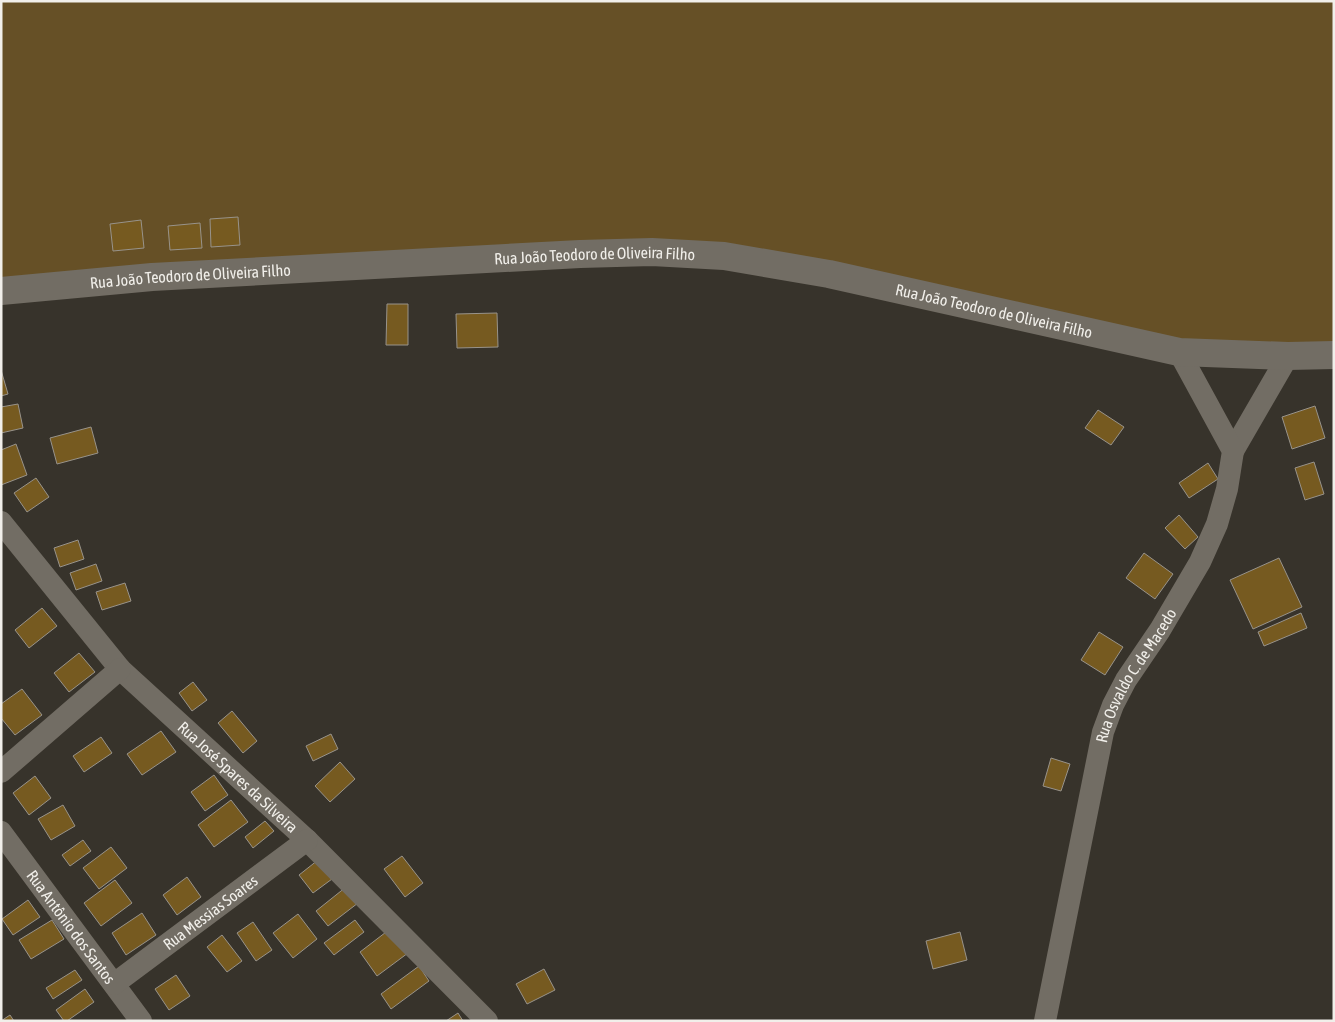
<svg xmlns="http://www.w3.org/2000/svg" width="1335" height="1022" font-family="'Asap Condensed',sans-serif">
<rect width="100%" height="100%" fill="#37332b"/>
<path fill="#665026" d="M1 1H1334V355L1179 352 725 256 1 291Z"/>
<g fill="#765a20" stroke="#98938b">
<path d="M238 217 240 245 211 247 210 219Z"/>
<path d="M141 220 144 248 113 251 110 224Z"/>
<path d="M200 223 202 248 170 250 168 226Z"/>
<path d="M387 304H408V345H386Z"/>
<path d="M497 313 498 347 457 348 456 314Z"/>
<path d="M1 370 8 394 1 396Z"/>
<path d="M18 404 23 428 1 433V407Z"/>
<path d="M1315 406 1325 438 1292 449 1282 417Z"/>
<path d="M1098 410 1124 427 1111 445 1085 428Z"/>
<path d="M91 427 98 453 57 464 50 438Z"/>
<path d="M16 444 27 475 1 485V450Z"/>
<path d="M1314 462 1324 494 1305 500 1295 468Z"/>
<path d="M1208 463 1218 479 1189 498 1179 483Z"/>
<path d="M36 478 49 497 27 512 14 493Z"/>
<path d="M1179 515 1198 537 1185 549 1165 528Z"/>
<path d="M78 540 84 559 60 567 54 548Z"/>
<path d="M1144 553 1173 574 1155 599 1126 578Z"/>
<path d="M1279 558 1302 607 1253 629 1230 580Z"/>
<path d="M96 564 102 581 76 590 70 573Z"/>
<path d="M125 583 131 601 102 610 96 592Z"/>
<path d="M42 608 57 626 29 648 15 630Z"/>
<path d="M1301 613 1307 628 1264 646 1258 632Z"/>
<path d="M1099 632 1123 647 1105 675 1081 660Z"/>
<path d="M79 653 95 672 69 692 54 673Z"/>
<path d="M193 682 207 700 192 711 179 693Z"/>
<path d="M22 689 42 715 15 735 1 718V704Z"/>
<path d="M232 711 257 741 243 753 218 723Z"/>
<path d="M161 731 176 752 142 775 127 754Z"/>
<path d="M331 734 338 749 313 761 306 746Z"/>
<path d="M101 737 112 753 84 772 73 756Z"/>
<path d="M1051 758 1070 764 1061 791 1043 786Z"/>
<path d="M340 762 355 779 330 802 315 786Z"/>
<path d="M214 775 228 795 205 811 191 792Z"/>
<path d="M35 776 51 798 29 815 13 793Z"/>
<path d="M231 800 248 822 214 847 198 825Z"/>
<path d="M63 805 75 826 51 840 38 819Z"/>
<path d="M265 821 274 831 253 848 245 837Z"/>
<path d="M83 840 91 851 70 866 62 855Z"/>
<path d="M111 847 127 868 99 889 83 868Z"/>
<path d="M402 856 423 883 405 897 384 869Z"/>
<path d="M318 860 332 879 313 893 299 875Z"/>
<path d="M187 877 201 897 177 915 163 895Z"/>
<path d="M115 880 132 903 101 926 84 903Z"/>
<path d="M346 887 358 903 328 926 316 911Z"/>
<path d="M28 900 40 917 13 935 2 919Z"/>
<path d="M142 913 156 935 126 955 112 933Z"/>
<path d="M298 914 317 939 293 958 273 933Z"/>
<path d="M52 920 64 939 31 959 19 940Z"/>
<path d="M355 920 364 932 334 955 324 943Z"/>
<path d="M253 922 272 950 256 961 237 933Z"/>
<path d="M390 929 408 953 377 976 360 952Z"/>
<path d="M960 932 967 960 933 969 926 941Z"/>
<path d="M222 935 242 961 227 972 207 947Z"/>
<path d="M419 966 429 981 391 1009 381 994Z"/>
<path d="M544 969 555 990 527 1004 516 984Z"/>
<path d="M75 970 82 980 53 999 46 988Z"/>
<path d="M176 975 190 996 169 1010 155 989Z"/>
<path d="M85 989 94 1002 67 1021H64L56 1010Z"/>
<path d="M458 1013 463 1021H446Z"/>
<path d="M10 1015 14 1021H1Z"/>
</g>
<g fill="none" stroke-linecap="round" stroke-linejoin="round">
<g stroke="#726d64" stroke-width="22">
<path d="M1233 451 1288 356"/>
<path id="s1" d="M1 522 120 669 307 840 487 1021"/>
<path d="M1 772 120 669"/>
<path id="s2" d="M1 832 141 1021"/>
<path id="s3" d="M114 984 307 840"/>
<path id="s4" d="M1045 1021 1103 732 1113 705 1126 680 1160 630 1200 562 1217 524 1227 489 1233 451 1179 352"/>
</g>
<path stroke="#726d64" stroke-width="28" id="s5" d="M1 291 152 277 580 254 652 252 724 256 829 274 1179 352 1288 356 1334 355"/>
</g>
<g text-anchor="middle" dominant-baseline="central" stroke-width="5" stroke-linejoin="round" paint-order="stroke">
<g font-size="16" fill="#f1efea" stroke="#37332b">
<text stroke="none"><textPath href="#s5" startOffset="595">Rua João Teodoro de Oliveira Filho</textPath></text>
<text stroke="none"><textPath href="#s5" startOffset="190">Rua João Teodoro de Oliveira Filho</textPath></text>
<text stroke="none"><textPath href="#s5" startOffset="1000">Rua João Teodoro de Oliveira Filho</textPath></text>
<text stroke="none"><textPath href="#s4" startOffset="360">Rua Osvaldo C. de Macedo</textPath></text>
<text stroke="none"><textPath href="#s1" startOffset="349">Rua José Spares da Silveira</textPath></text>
<text stroke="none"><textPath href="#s3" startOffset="120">Rua Messias Soares</textPath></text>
<text stroke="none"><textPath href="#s2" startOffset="118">Rua Antônio dos Santos</textPath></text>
</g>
</g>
<rect width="1335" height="1022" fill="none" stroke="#f1efea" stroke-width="5"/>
</svg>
